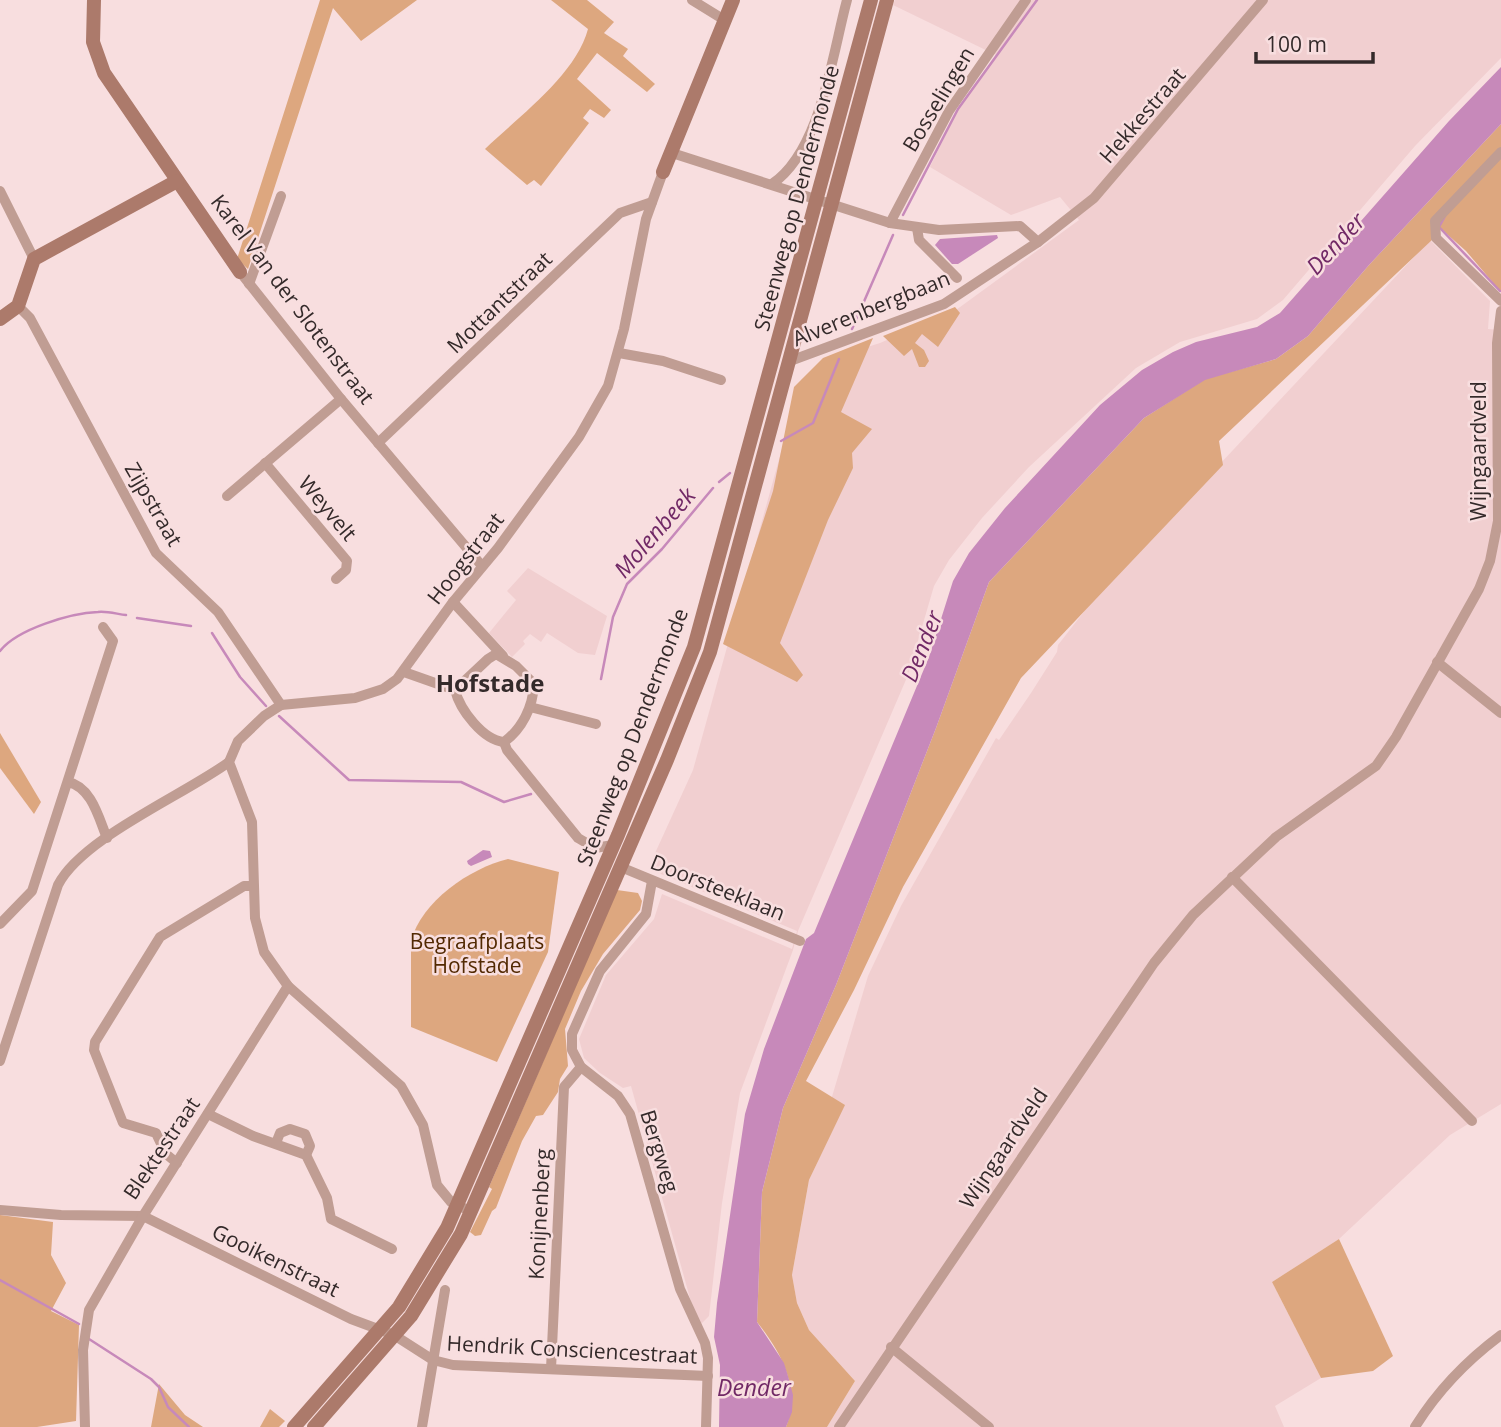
<svg xmlns="http://www.w3.org/2000/svg" width="1501" height="1427" font-family="'Open Sans',sans-serif">
<rect width="100%" height="100%" fill="#f8dedf"/>
<g fill="#f1cfd0">
<path d="M895 0H1501V58L1415 146 1283 300 1257 319 1180 342 1136 368 1029 467 982 518 949 560 934 586 908 675 798 931 793 950 740 1093 722 1203 709 1316 698 1327 631 1086 623 1088 600 1073 584 1058 579 1039 606 975 654 919 662 894 792 949 797 931 661 874 651 862 693 770 801 380 821 362 880 343 956 310 1079 220 1060 197 1011 215 930 167 958 109 996 55 893 5Z"/>
<path d="M1430 240 1490 301 1488 329 1501 330V1104L1450 1135 1339 1239 1272 1282 1321 1378 1275 1406 1284 1427H827L855 1381 809 1330 797 1303 792 1275 809 1180 844 1106 831 1100 868 976 901 906 996 738 999 740 1031 693 1057 652 1058 645 1097 595Z"/>
<path d="M528 568 607 616 595 655 578 653 547 633 541 642 530 634 523 641 525 644 512 657 489 633 516 600 507 591Z"/>
</g>
<g fill="#dda77f">
<path d="M320 0H417L361 41 333 8 248 269 237 259Z"/>
<path d="M551 0H587L614 22 604 33 628 49 623 56 655 84 647 92 597 53 577 79 611 110 604 118 590 109 583 118 589 123 541 186 534 180 527 185 485 149C518 117 576 75 588 29Z"/>
<path d="M1501 124V292L1466 251 1439 227 1433 239 1219 441 1223 465 1021 678 903 887 854 990 806 1081 845 1105 809 1180 792 1275 797 1303 809 1330 855 1381 827 1427H786C801 1389 782 1353 757 1322L762 1192 783 1108 836 985 936 728 989 582 1144 418 1205 379 1276 359 1308 336 1369 265Z"/>
<path d="M955 307 960 313 938 347 922 334 915 343 924 350 929 361 925 367H919L912 349 904 356 883 336Z"/>
<path d="M873 338 841 412 872 429 852 453 853 468 828 520 780 643 803 675 797 682 723 644 773 491 794 387 823 358Z"/>
<path d="M0 733 41 802 34 814 0 768Z"/>
<path d="M508 859 559 872 548 952 497 1062 411 1027V941C421 902 470 868 508 859Z"/>
<path d="M617 890 638 893 642 901 640 910 603 954 581 991 565 1029 568 1066 560 1079 558 1092 543 1115 536 1116 522 1141 496 1208 492 1211 481 1235 475 1236 470 1232 492 1189 489 1187Z"/>
<path d="M0 1215 53 1222 51 1255 66 1283 51 1311 79 1325 76 1421 37 1427H0Z"/>
<path d="M1339 1239 1393 1356 1373 1371 1321 1378 1272 1282Z"/>
<path d="M159 1384 185 1415 203 1427H151Z"/>
<path d="M270 1409 285 1421 279 1427H260Z"/>
</g>
<g fill="#c789ba">
<path d="M1501 67V124L1369 265 1308 336 1276 359 1205 380 1144 418 989 582 936 728 836 985 783 1108 762 1192 757 1322 784 1363 788 1376 793 1395 792 1412 786 1427H719L720 1365 714 1337 717 1303 745 1114 764 1049 806 939 814 933 929 657 953 581 969 553 1005 508 1100 405 1142 370 1173 352 1196 342 1257 327 1280 313 1449 121Z"/>
<path d="M997 235 998 238 958 264H952L935 245 940 239Z"/>
<path d="M483 850 490 851 492 857 471 866 468 864 467 861Z"/>
</g>
<g fill="none" stroke-linecap="round" stroke-linejoin="round">
<g stroke="#c789ba" stroke-width="2.5">
<path d="M903 215 958 109 1037 0"/>
<path d="M1445 216 1439 227 1500 291"/>
<path d="M852 329 893 235"/>
<path d="M781 441 813 423 839 359"/>
<path d="M719 482 730 473"/>
<path d="M137 618 191 626"/>
<path d="M212 633 240 677 266 706"/>
<path d="M0 651C17 629 71 613 98 612 107 611 117 614 126 615"/>
<path d="M601 679 613 617 627 584 662 549 713 488"/>
<path d="M279 716 349 780 461 782 504 802 531 794"/>
<path d="M0 1280 79 1324"/>
<path d="M89 1339 151 1379 159 1387 168 1407 189 1427"/>
</g>
<g stroke="#c09d93" stroke-width="10">
<path d="M692 0 726 21"/>
<path d="M1501 152 1435 221 1436 238 1501 301"/>
<path d="M672 153 890 223 939 230 1020 226 1038 242 1094 198 1263 0"/>
<path d="M772 184C821 151 832 55 847 0"/>
<path d="M0 191 34 259"/>
<path d="M890 223 949 111 1026 0"/>
<path d="M917 228 919 240 957 278"/>
<path d="M240 272 341 399 482 566"/>
<path d="M249 284 281 196"/>
<path d="M18 306 30 318 156 553 218 612 281 705"/>
<path d="M619 353 663 361 721 380"/>
<path d="M790 361 944 304 1038 242"/>
<path d="M378 443 620 213 652 202"/>
<path d="M265 463 347 561 346 570 336 579"/>
<path d="M227 496 341 399"/>
<path d="M453 602 503 656"/>
<path d="M1437 662 1501 713"/>
<path d="M404 672 455 690C460 710 483 740 504 742 522 729 533 707 534 684L516 666 496 654 488 659 455 690"/>
<path d="M530 707 596 724"/>
<path d="M504 742 507 750 578 838 595 848 613 845"/>
<path d="M68 782C92 787 99 819 107 838"/>
<path d="M623 868 800 941"/>
<path d="M1232 877 1472 1121"/>
<path d="M652 881 646 914 600 971 572 1034V1050L581 1067 618 1096 630 1114 680 1289 705 1343 708 1358 706 1427"/>
<path d="M0 924 32 891 113 641 103 627"/>
<path d="M0 1061 58 885C82 838 184 795 229 762"/>
<path d="M208 1114 253 1136 306 1155 327 1198 331 1219 392 1249"/>
<path d="M276 1143 280 1133 290 1129 305 1134 310 1146 306 1155"/>
<path d="M177 1163 166 1154 156 1133 123 1123 94 1050 95 1042 160 937 244 886H253"/>
<path d="M0 1210 61 1215 143 1216 351 1319 394 1335 433 1360 453 1365 708 1376"/>
<path d="M472 1212 451 1202 437 1185 423 1125 401 1086 288 986 264 952 255 918 252 822 229 762 238 741 264 716 281 705 355 698 383 689 397 679 453 602 498 548 579 437 608 386 624 329 646 219 663 172"/>
<path d="M891 1347 989 1427"/>
<path d="M551 1369 564 1087 581 1067"/>
<path d="M85 1427 83 1350 89 1310 143 1216 288 986"/>
<path d="M422 1427 445 1290"/>
<path d="M839 1427 1154 963 1193 915 1276 837 1376 766 1396 737 1479 589 1490 561 1498 521 1497 343 1501 311"/>
<path d="M1415 1427C1438 1390 1466 1361 1501 1335"/>
</g>
<g stroke="#ac7a6b" stroke-width="14">
<path d="M94 0 93 42 104 73 240 272"/>
<path d="M663 172 733 0"/>
<path d="M0 319 18 306 34 259 177 181"/>
<path d="M294 1427 399 1307 447 1228 618 835 694 647 871 0"/>
<path d="M314 1427 411 1316 461 1234 667 760 710 652 887 0"/>
</g>
</g>
<g text-anchor="middle" dominant-baseline="central" stroke-width="5" stroke-linejoin="round" paint-order="stroke">
<g font-size="21" fill="#342a2a" stroke="#f8dedf">
<text transform="translate(938 99) rotate(-59)">Bosselingen</text>
<text transform="translate(1142 115) rotate(-49)">Hekkestraat</text>
<text transform="translate(796 198) rotate(-75)">Steenweg op Dendermonde</text>
<text transform="translate(293 299) rotate(53)">Karel Van der Slotenstraat</text>
<text transform="translate(499 302) rotate(-44)">Mottantstraat</text>
<text transform="translate(871 308) rotate(-22)">Alverenbergbaan</text>
<text transform="translate(1478 451) rotate(-90)">Wijngaardveld</text>
<text transform="translate(154 504) rotate(60)">Zijpstraat</text>
<text transform="translate(328 508) rotate(50)">Weyvelt</text>
<text transform="translate(465 558) rotate(-52)">Hoogstraat</text>
<text transform="translate(632 737) rotate(-69)">Steenweg op Dendermonde</text>
<text transform="translate(718 887) rotate(22)">Doorsteeklaan</text>
<text transform="translate(161 1148) rotate(-56)">Blektestraat</text>
<text transform="translate(1003 1148) rotate(-56)">Wijngaardveld</text>
<text transform="translate(660 1151) rotate(73)">Bergweg</text>
<text transform="translate(539 1214) rotate(-87)">Konijnenberg</text>
<text transform="translate(276 1260) rotate(26)">Gooikenstraat</text>
<text transform="translate(572 1349) rotate(3)">Hendrik Consciencestraat</text>
</g>
<g font-size="21" fill="#522902" stroke="#f8dedf">
<text x="477" y="941">Begraafplaats<tspan x="477" dy="24">Hofstade</tspan></text>
</g>
<g font-size="23" font-style="italic" fill="#712966" stroke="#f8dedf">
<text transform="translate(1335 243) rotate(-47)">Dender</text>
<text transform="translate(654 532) rotate(-49)">Molenbeek</text>
<text transform="translate(921 646) rotate(-68)">Dender</text>
<text x="754" y="1387">Dender</text>
</g>
<g font-size="24" font-weight="bold" fill="#342a2a" stroke="#f8dedf">
<text x="490" y="682">Hofstade</text>
</g>
</g>
<path d="M1256 52v10h117v-10" fill="none" stroke="#342a2a" stroke-width="3.5"/>
<text x="1266" y="52" font-size="21" fill="#342a2a" stroke="#f8dedf" stroke-width="5" paint-order="stroke">100 m</text>
</svg>
